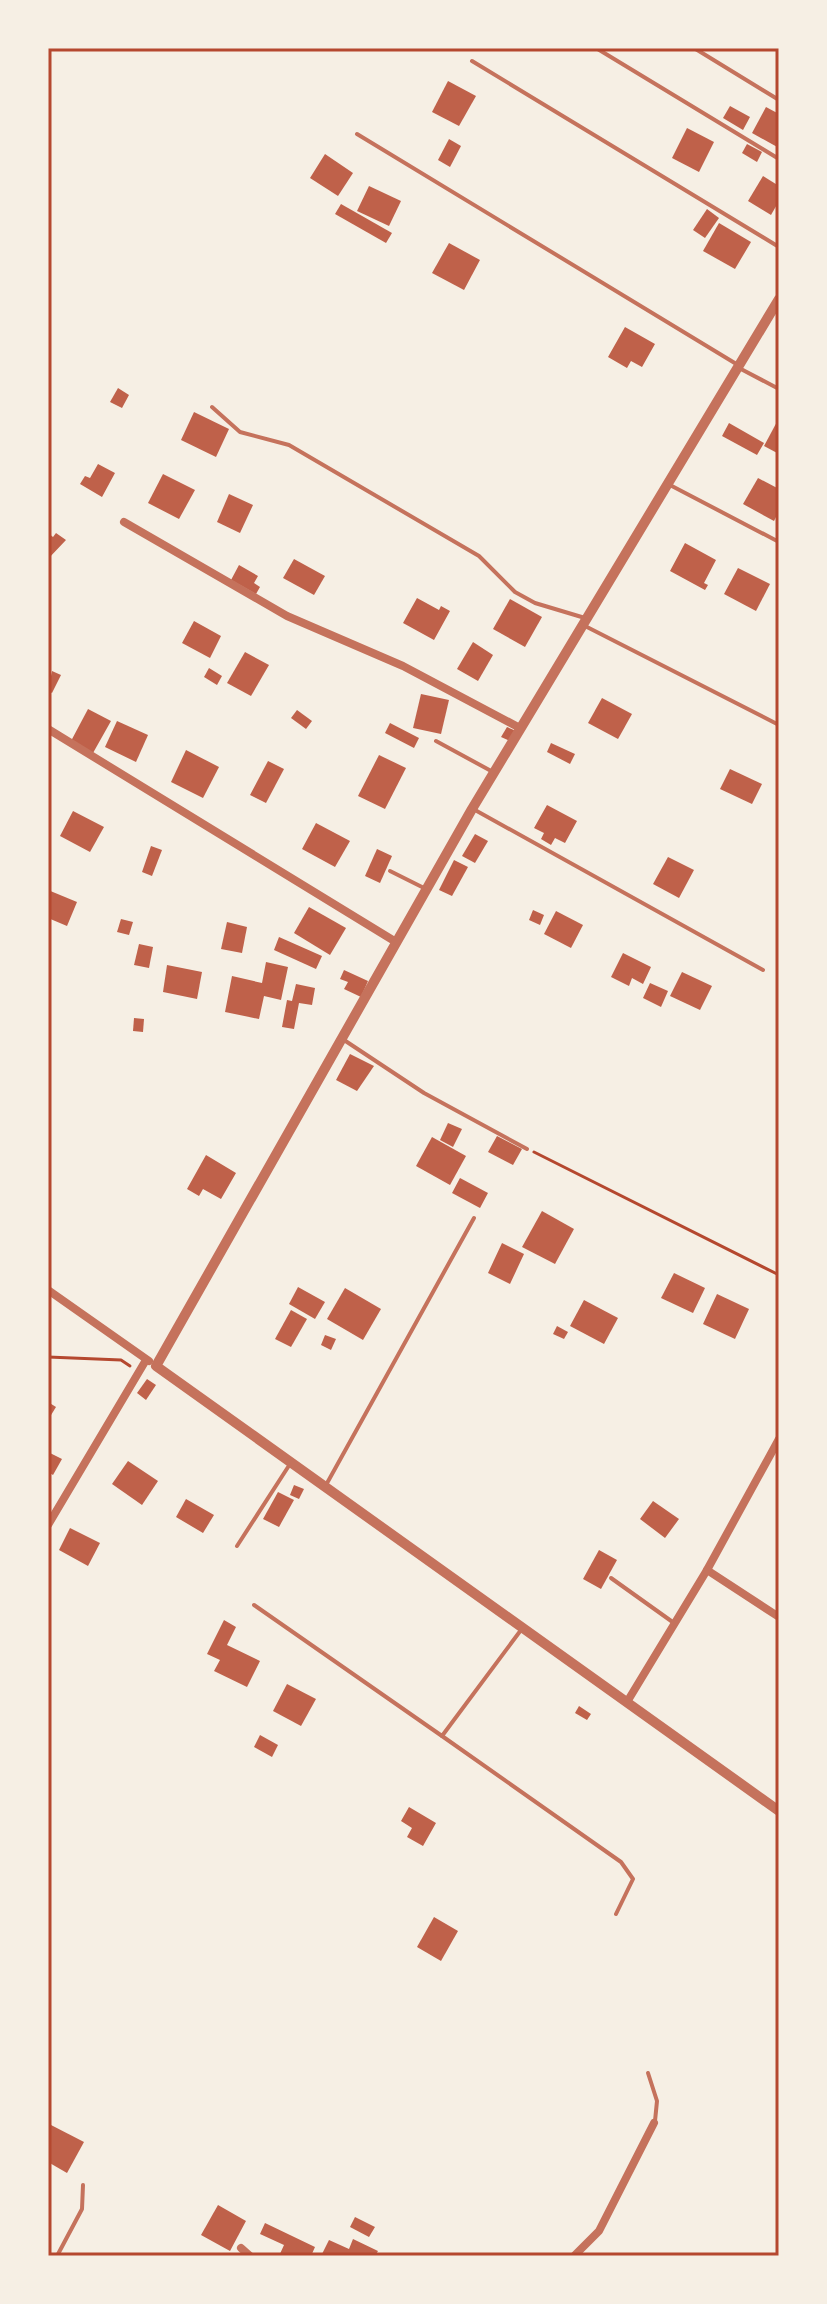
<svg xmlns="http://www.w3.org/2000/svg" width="827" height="2304" font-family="Helvetica,sans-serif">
<rect width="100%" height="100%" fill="#f6efe4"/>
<g fill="#bf614a">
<path d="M448 81 476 96 459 126 432 112Z"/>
<path d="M730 106 750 117 743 130 723 118Z"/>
<path d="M766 107 779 114V148L752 133Z"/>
<path d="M687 128 714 142 699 172 672 158Z"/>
<path d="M449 139 461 146 450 167 438 160Z"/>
<path d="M747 144 762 152 757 162 742 153Z"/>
<path d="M325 154 353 173 338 196 310 178Z"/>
<path d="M763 176 779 186V201L771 215 748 201Z"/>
<path d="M369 186 401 201 389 226 357 211Z"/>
<path d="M341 204 392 233 386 243 335 214Z"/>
<path d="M707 209 719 218 705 238 693 230Z"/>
<path d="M719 223 751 242 735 269 703 251Z"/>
<path d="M449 243 480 260 464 290 432 273Z"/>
<path d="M625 327 655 344 642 367 631 361 627 368 608 357Z"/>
<path d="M118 388 129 395 122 408 110 402Z"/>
<path d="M194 412 229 429 216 457 181 440Z"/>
<path d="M779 418V454L764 446Z"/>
<path d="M729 423 764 443 757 455 722 436Z"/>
<path d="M98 464 115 473 102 497 80 484 85 476 90 478Z"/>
<path d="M163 474 195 490 179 519 148 503Z"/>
<path d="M758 478 779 489V511L774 521 743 504Z"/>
<path d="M229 494 253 505 240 533 217 522Z"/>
<path d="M48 533 53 537 56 533 66 540 48 559Z"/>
<path d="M685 543 716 560 704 583 708 585 705 590 670 571Z"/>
<path d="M294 559 325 576 314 595 283 578Z"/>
<path d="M239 565 258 576 254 583 260 587 256 594 231 580Z"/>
<path d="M738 568 770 584 756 611 724 594Z"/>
<path d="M417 598 439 610 441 606 450 611 434 640 403 623Z"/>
<path d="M510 599 542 617 525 647 493 629Z"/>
<path d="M194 621 221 636 210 658 182 643Z"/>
<path d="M473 642 493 655 478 681 457 669Z"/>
<path d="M245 652 269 665 251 696 227 683Z"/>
<path d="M209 668 222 676 217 685 204 677Z"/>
<path d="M52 671 61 675 52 693 48 691Z"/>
<path d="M421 694 449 700 441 734 413 728Z"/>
<path d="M602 698 632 714 618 739 588 723Z"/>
<path d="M88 709 111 721 93 753 71 741Z"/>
<path d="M297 710 312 721 306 729 291 718Z"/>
<path d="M117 721 148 735 136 762 105 747Z"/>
<path d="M390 723 419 738 414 748 385 733Z"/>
<path d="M507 727 516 731 510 741 501 737Z"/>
<path d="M551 743 575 754 570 764 547 752Z"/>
<path d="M186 750 219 767 203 798 171 782Z"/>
<path d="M379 755 406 768 385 809 358 796Z"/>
<path d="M268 761 284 769 266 803 250 795Z"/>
<path d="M730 769 762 784 752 804 720 789Z"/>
<path d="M547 805 577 821 565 843 555 838 551 845 541 839 544 833 534 828Z"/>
<path d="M73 811 104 827 90 852 60 836Z"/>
<path d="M316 823 350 841 335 867 302 849Z"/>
<path d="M475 834 488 841 475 863 462 856Z"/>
<path d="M151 846 162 850 152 876 142 872Z"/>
<path d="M377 849 392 856 380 883 365 876Z"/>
<path d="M668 857 694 870 679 898 653 884Z"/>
<path d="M454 860 468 867 452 896 439 890Z"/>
<path d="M48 890 77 902 67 926 48 918Z"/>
<path d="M309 907 346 928 330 955 294 933Z"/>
<path d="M533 910 544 915 540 925 529 920Z"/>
<path d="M556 911 583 925 571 948 544 934Z"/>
<path d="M121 919 133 922 129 935 117 932Z"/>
<path d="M227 922 247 927 242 953 221 949Z"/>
<path d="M279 937 322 956 316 969 274 950Z"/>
<path d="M139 944 153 947 149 968 134 965Z"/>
<path d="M623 953 651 967 643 984 632 978 629 986 611 977Z"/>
<path d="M266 962 288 967 281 1000 264 996 259 1019 225 1012 232 976 262 983Z"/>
<path d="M167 965 202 972 197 999 163 992Z"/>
<path d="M344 970 368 981 361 997 344 989 348 982 340 979Z"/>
<path d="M682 972 712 986 700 1010 670 996Z"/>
<path d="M650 983 668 991 661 1007 643 998Z"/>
<path d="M296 984 315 988 312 1005 299 1003 294 1029 282 1027 287 1000 292 1001Z"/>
<path d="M134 1018 144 1019 143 1032 133 1031Z"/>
<path d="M350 1054 374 1066 357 1091 336 1080Z"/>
<path d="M448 1123 462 1129 453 1147 440 1140Z"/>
<path d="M497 1136 522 1149 513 1165 488 1152Z"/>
<path d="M432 1137 466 1156 450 1185 416 1166Z"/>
<path d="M206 1155 236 1173 221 1199 203 1189 199 1196 187 1189Z"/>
<path d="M460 1178 488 1193 480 1208 452 1193Z"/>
<path d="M542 1211 574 1229 555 1264 522 1247Z"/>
<path d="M502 1243 524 1254 510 1284 488 1273Z"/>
<path d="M674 1273 705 1288 693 1313 661 1298Z"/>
<path d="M298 1287 325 1302 315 1319 289 1304Z"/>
<path d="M345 1288 381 1309 363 1340 327 1319Z"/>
<path d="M717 1294 749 1309 735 1339 703 1324Z"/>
<path d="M584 1300 618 1318 604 1344 570 1326Z"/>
<path d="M291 1310 307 1319 291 1347 275 1339Z"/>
<path d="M557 1326 568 1332 564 1339 553 1334Z"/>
<path d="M325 1335 336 1339 331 1350 321 1345Z"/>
<path d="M147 1379 156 1385 146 1400 137 1393Z"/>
<path d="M48 1402 56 1407 48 1420Z"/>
<path d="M48 1452 62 1459 53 1475 48 1472Z"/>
<path d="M128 1461 158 1481 142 1505 112 1484Z"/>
<path d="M294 1485 304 1489 299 1499 290 1495Z"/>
<path d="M278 1492 294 1500 279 1527 263 1519Z"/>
<path d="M186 1499 214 1515 203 1533 176 1517Z"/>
<path d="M653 1501 679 1519 665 1538 640 1519Z"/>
<path d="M70 1528 100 1543 88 1566 59 1550Z"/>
<path d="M599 1550 617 1560 601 1589 583 1579Z"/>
<path d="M224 1620 236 1627 227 1645 260 1661 247 1687 214 1671 220 1660 207 1654Z"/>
<path d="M287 1684 316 1699 301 1726 273 1711Z"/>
<path d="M579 1706 591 1714 587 1720 575 1713Z"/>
<path d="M260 1735 278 1745 272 1757 254 1747Z"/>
<path d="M409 1807 436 1823 423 1846 407 1837 412 1828 401 1821Z"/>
<path d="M434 1917 458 1931 441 1961 417 1947Z"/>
<path d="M51 2125 84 2142 67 2173 48 2162Z"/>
<path d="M218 2205 246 2221 230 2251 201 2235Z"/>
<path d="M355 2217 375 2227 369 2237 350 2227Z"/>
<path d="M265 2223 315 2247 311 2256H279L284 2245 260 2234Z"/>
<path d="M353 2239 378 2251 375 2256H321L329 2240 349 2249Z"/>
</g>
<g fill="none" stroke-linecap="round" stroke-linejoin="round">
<g stroke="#b5482f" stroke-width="3">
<path d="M534 1152 779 1275"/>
<path d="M48 1357 121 1360 130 1366"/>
</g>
<g stroke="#c5725c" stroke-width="4">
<path d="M596 48 779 159"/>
<path d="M694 48 779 100"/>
<path d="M472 61 779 247"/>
<path d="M357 134 738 365"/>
<path d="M739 368 779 389"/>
<path d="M212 407 240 432 289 445 479 556 515 592 535 603 585 618"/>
<path d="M668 484 779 542"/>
<path d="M585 626 779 725"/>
<path d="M436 741 493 772"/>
<path d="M475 810 763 970"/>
<path d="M390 871 426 889"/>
<path d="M344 1040 424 1093 527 1149"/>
<path d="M326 1485 474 1218"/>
<path d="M237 1546 290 1464"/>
<path d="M611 1578 674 1623"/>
<path d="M254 1605 442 1736 521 1630"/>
<path d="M442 1736 621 1862 633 1879 616 1914"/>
<path d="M648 2073 657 2101 655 2121"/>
<path d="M57 2256 82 2209 83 2185"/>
</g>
<g stroke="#c5725c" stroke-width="8">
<path d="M124 522 287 616 403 666 520 728"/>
<path d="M48 729 396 942"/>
<path d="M48 1290 149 1361"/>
<path d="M48 1525 146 1360"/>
<path d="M707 1570 779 1617"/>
<path d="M627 1702 707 1570 779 1439"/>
<path d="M241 2248 250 2256"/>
<path d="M574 2256 599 2231 654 2123"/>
</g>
<path stroke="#c5725c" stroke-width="10" d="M779 299 472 809 156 1366 779 1811"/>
</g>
<rect width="827" height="2304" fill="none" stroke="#f6efe4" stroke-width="100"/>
<rect x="50" y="50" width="727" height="2204" fill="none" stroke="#b5482f" stroke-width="3"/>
</svg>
